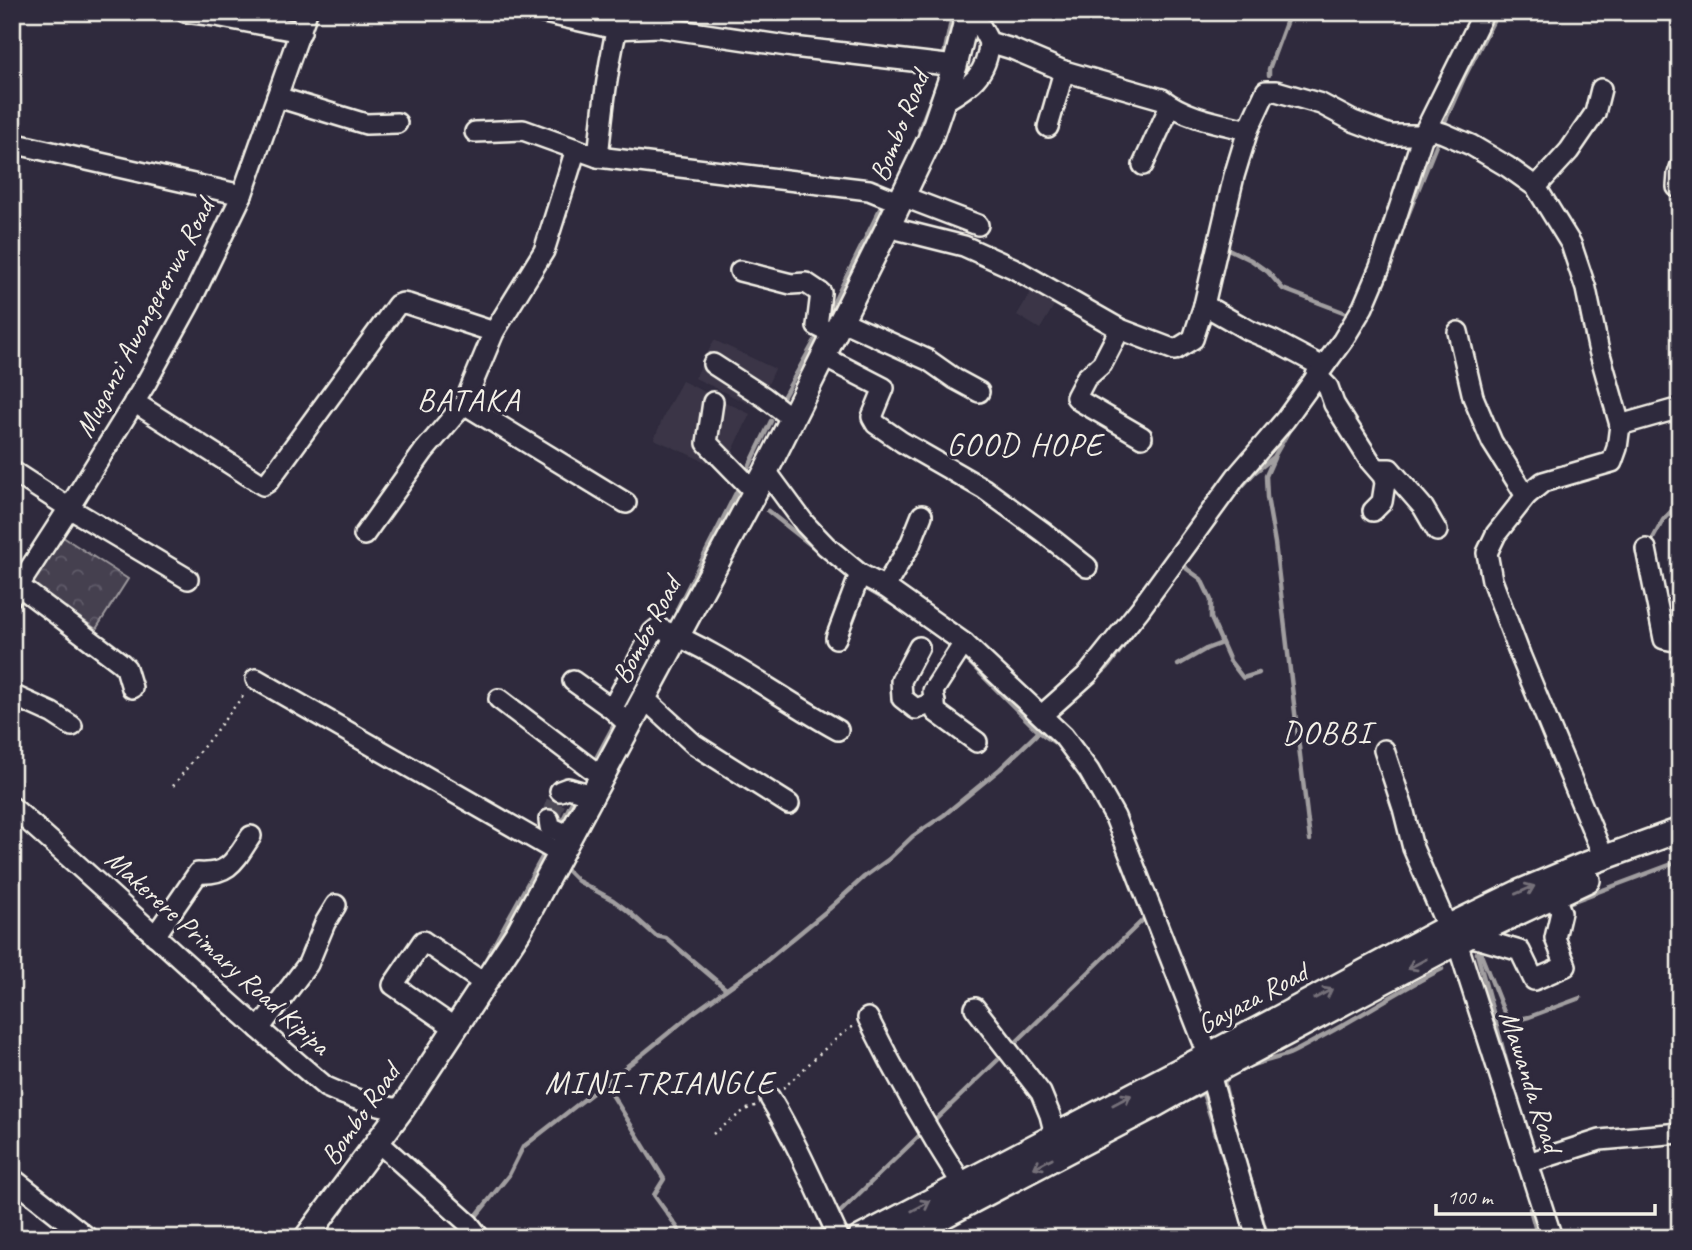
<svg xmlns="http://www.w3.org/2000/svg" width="1692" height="1250" font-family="Caveat,sans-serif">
<defs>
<pattern id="forest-crowns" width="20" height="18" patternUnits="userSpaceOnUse" patternTransform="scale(1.75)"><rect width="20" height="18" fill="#454050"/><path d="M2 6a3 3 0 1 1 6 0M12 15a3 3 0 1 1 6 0" fill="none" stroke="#605c69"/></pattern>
</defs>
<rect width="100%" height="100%" fill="#2f2a3d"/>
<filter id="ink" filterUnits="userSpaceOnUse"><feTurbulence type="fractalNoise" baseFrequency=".0143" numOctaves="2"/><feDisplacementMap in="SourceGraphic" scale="14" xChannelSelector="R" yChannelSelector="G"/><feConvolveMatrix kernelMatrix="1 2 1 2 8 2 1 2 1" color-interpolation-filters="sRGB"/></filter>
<g filter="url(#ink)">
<g fill="#3b3647">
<path d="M1035 285 1058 299 1040 329 1017 315Z"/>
<path d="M714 340 775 369 757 408 695 378Z"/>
<path d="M682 381 750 414 724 470 654 439 667 409Z"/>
</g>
<path fill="url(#forest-crowns)" stroke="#9c989c" stroke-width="2" d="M63 537 128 579 96 629 31 584Z"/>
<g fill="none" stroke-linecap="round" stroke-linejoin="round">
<g stroke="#a19ea0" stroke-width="4.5">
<path d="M943 60 953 12"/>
<path d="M1269 75V69L1290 12"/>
<path d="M1443 126 1464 78 1498 12"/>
<path d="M919 130 939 79 941 68"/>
<path d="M1402 230 1439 138"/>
<path d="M1222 246 1251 260 1268 272 1283 289 1351 315"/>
<path d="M826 318 881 207"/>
<path d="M781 401 818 335"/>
<path d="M1274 458 1266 476 1267 497 1275 543 1310 840"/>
<path d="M745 475 771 421"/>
<path d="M1236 493 1254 473 1274 457 1292 425"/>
<path d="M768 511 817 550"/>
<path d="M1650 544 1663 520 1680 502"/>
<path d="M1183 563 1187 569 1201 579 1211 600V618L1230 661 1243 678 1259 673"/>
<path d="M862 586 894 605"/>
<path d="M677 609 740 485"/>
<path d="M962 655 1039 732 1061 747"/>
<path d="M1178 665 1206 649 1222 643"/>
<path d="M645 667 663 635"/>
<path d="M1097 677 1108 667 1138 627"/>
<path d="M594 762 616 721"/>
<path d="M559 827 576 794"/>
<path d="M565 868 578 881 613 900 628 911 656 936 666 938 726 989"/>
<path d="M1563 905 1680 861"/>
<path d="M1496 937 1532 919"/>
<path d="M1480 952 1508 1022 1529 1017 1580 998"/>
<path d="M1477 953 1511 1079"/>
<path d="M484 963 546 850"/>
<path d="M1012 1046 1145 918"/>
<path d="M605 1083 664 1179 654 1195 677 1227 682 1238"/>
<path d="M1180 1104 1203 1093 1239 1207"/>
<path d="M1231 1113 1224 1082C1240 1064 1267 1062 1289 1054 1300 1049 1312 1042 1323 1036 1363 1015 1401 989 1442 969"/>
<path d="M931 1124 1003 1055"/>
<path d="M1243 1155 1268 1238"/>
<path d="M1530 1209 1538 1238"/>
<path d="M836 1216 923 1132"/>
<path d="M473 1220 509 1175 523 1147 644 1053 693 1013 766 961 829 909 864 877 889 859 913 836 944 815 1000 769 1045 726"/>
<path d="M813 1238 827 1225"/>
</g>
<path stroke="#4d4857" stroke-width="19" stroke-dasharray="19 10" stroke-linecap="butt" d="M549 820 560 791"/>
<g stroke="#f4f1e8" stroke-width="24">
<g id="minor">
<path d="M185 12 216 16 301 32"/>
<path d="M540 12 616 29 659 27 793 47 955 66"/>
<path d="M968 12 981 27 989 42 1012 49 1064 71 1162 99C1186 118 1219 123 1248 130"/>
<path d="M277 97 366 124 397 123"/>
<path d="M943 102C969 87 988 75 989 42"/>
<path d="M1048 127 1064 71"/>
<path d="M475 132 523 130 598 157 869 190 899 202"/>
<path d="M12 143 242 195"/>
<path d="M598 157C603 109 608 59 621 12"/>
<path d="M1143 165 1170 106"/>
<path d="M1536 187 1569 151 1595 113 1601 89"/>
<path d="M1677 187 1678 174 1680 168"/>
<path d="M902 196 978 225"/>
<path d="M888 227 964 246 1013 268 1120 329 1175 350 1193 339 1204 305 1234 176 1248 130 1266 91H1276L1321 104 1353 121 1390 135H1423L1433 130 1443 133 1471 145 1508 167 1536 187 1571 244 1586 289 1598 347 1620 425 1617 448 1612 462 1543 482 1526 496 1496 534 1487 553 1492 580 1521 657 1604 858"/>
<path d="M740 271 791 284 806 283 821 293 817 326 835 335"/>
<path d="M1204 305 1248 330 1274 341 1323 367"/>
<path d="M842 321 928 360 955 379 979 392"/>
<path d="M1120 329 1102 364 1086 378 1076 397 1080 401 1142 437"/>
<path d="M1458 332 1473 397 1492 442 1526 496"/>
<path d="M824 357 884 388 872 417 876 424 902 442 984 489 1043 532 1087 567"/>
<path d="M713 364 764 397 793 419"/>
<path d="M1316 375 1328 387 1334 404 1370 461 1383 476 1385 483 1382 502 1373 511"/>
<path d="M134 402 263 485 268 482 397 305 403 303 408 304 494 332"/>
<path d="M713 402 707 443 755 492"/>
<path d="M464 404 626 503"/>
<path d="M1620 425 1680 408"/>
<path d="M1378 469H1390L1423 507 1437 531"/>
<path d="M12 471 69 508 188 579"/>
<path d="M766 471 805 524 826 546 860 574 885 587 964 643 1063 736 1089 771 1115 817 1208 1054"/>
<path d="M364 535 424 451 464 404 494 332 544 251 576 149"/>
<path d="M1646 549 1664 639 1680 642"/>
<path d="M19 586 121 663 126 668 132 688"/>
<path d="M885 587 910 545 922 515"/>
<path d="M12 596 69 508 146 383 190 303 242 195 307 12"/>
<path d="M836 638 860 574"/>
<path d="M964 643 933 691 936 712 977 742"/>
<path d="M919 647 901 681 902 698 916 709 935 702"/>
<path d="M256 679 561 854"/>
<path d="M573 681 612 709"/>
<path d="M12 695 52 713 72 726"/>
<path d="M644 698 694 744 789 804"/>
<path d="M499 699 602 777"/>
<path d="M1042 715 1088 674 1140 609 1236 477 1285 420 1343 340 1363 307 1380 267 1423 135 1484 12"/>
<path d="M629 725 612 709 653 632 658 628C722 653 778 697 838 730"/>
<path d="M1384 750 1403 808 1413 848 1447 927"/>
<path d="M560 791 568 788 592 795"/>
<path d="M12 807C118 899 219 997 326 1087 353 1099 372 1105 402 1109"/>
<path d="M549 820 550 827 570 836"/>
<path d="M155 936 198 873C230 875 235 860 251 836"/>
<path d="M1469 936 1520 951 1534 980 1566 966 1555 938 1561 912 1554 895"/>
<path d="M1457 942 1552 1238"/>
<path d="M975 1008 1041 1093 1050 1115 1055 1135"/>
<path d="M868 1018C896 1075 928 1131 962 1184"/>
<path d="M455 1028 393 985 423 941 485 984"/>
<path d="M259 1029 308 964 325 923 336 905"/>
<path d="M1210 1074 1257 1238"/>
<path d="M770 1098C797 1143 817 1191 839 1238"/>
<path d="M378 1142 469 1224 480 1238"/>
<path d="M1528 1163 1600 1140 1680 1133"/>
<path d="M12 1178 88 1238"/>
</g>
</g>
<g stroke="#f4f1e8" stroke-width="28">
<g id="major">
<path d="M306 1238 402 1109 519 931 766 471 888 227 930 139 955 66 968 12"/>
<path d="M860 1238 1260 1028 1447 927 1519 892 1581 866 1680 830"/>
<path d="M902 1238 1157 1104 1210 1074 1469 936 1588 880"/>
</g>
</g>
<g stroke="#f4f1e8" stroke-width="2.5" stroke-dasharray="2 5" stroke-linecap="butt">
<path d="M173 786 246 692"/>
<path d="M783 1088C807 1068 827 1043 854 1026"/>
<path d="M713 1134 745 1110 757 1105"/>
</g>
<use href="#minor" stroke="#2f2a3d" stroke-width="19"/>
<use href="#major" stroke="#2f2a3d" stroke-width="23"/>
</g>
<defs><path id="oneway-shaft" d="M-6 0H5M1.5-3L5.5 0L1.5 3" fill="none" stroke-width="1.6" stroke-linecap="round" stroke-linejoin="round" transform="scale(1.75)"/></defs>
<g stroke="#747079">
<use href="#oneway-shaft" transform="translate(1525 890) rotate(-23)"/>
<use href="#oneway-shaft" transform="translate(1417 964) rotate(152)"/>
<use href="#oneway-shaft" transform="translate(1323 994) rotate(-28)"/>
<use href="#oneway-shaft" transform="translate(1122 1100) rotate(-28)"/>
<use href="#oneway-shaft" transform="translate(1043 1163) rotate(152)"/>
<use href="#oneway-shaft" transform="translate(921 1206) rotate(-28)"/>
</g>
</g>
<g text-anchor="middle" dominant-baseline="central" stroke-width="7" stroke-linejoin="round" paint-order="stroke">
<g font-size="28" fill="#f4f1e8" stroke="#2f2a3d">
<text transform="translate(899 126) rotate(-68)">Bombo Road</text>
<text transform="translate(144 318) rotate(-62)">Muganzi Awongererwa Road</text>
<text transform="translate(646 630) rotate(-62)">Bombo Road</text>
<text transform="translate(218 952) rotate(42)">Makerere Primary Road Kipipa</text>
<text transform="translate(1252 998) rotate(-28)">Gayaza Road</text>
<text transform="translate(1531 1081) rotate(72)">Mawanda Road</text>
<text transform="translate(360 1114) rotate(-55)">Bombo Road</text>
</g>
<g font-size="32" letter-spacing="2" fill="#f4f1e8" stroke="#2f2a3d">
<text x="469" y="399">BATAKA</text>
<text x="1025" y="444">GOOD HOPE</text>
<text x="1327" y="732">DOBBI</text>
<text x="660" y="1082">MINI-TRIANGLE</text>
</g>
</g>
<rect width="1692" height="1250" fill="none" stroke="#2f2a3d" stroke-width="42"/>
<rect x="21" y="21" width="1650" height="1208" fill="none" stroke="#f4f1e8" stroke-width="2.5" filter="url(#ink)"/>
<path d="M1436 1204v10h219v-10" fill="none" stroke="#f4f1e8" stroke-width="3.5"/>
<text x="1447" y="1204" font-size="21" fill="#f4f1e8" stroke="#2f2a3d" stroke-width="5" paint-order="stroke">100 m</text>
</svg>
